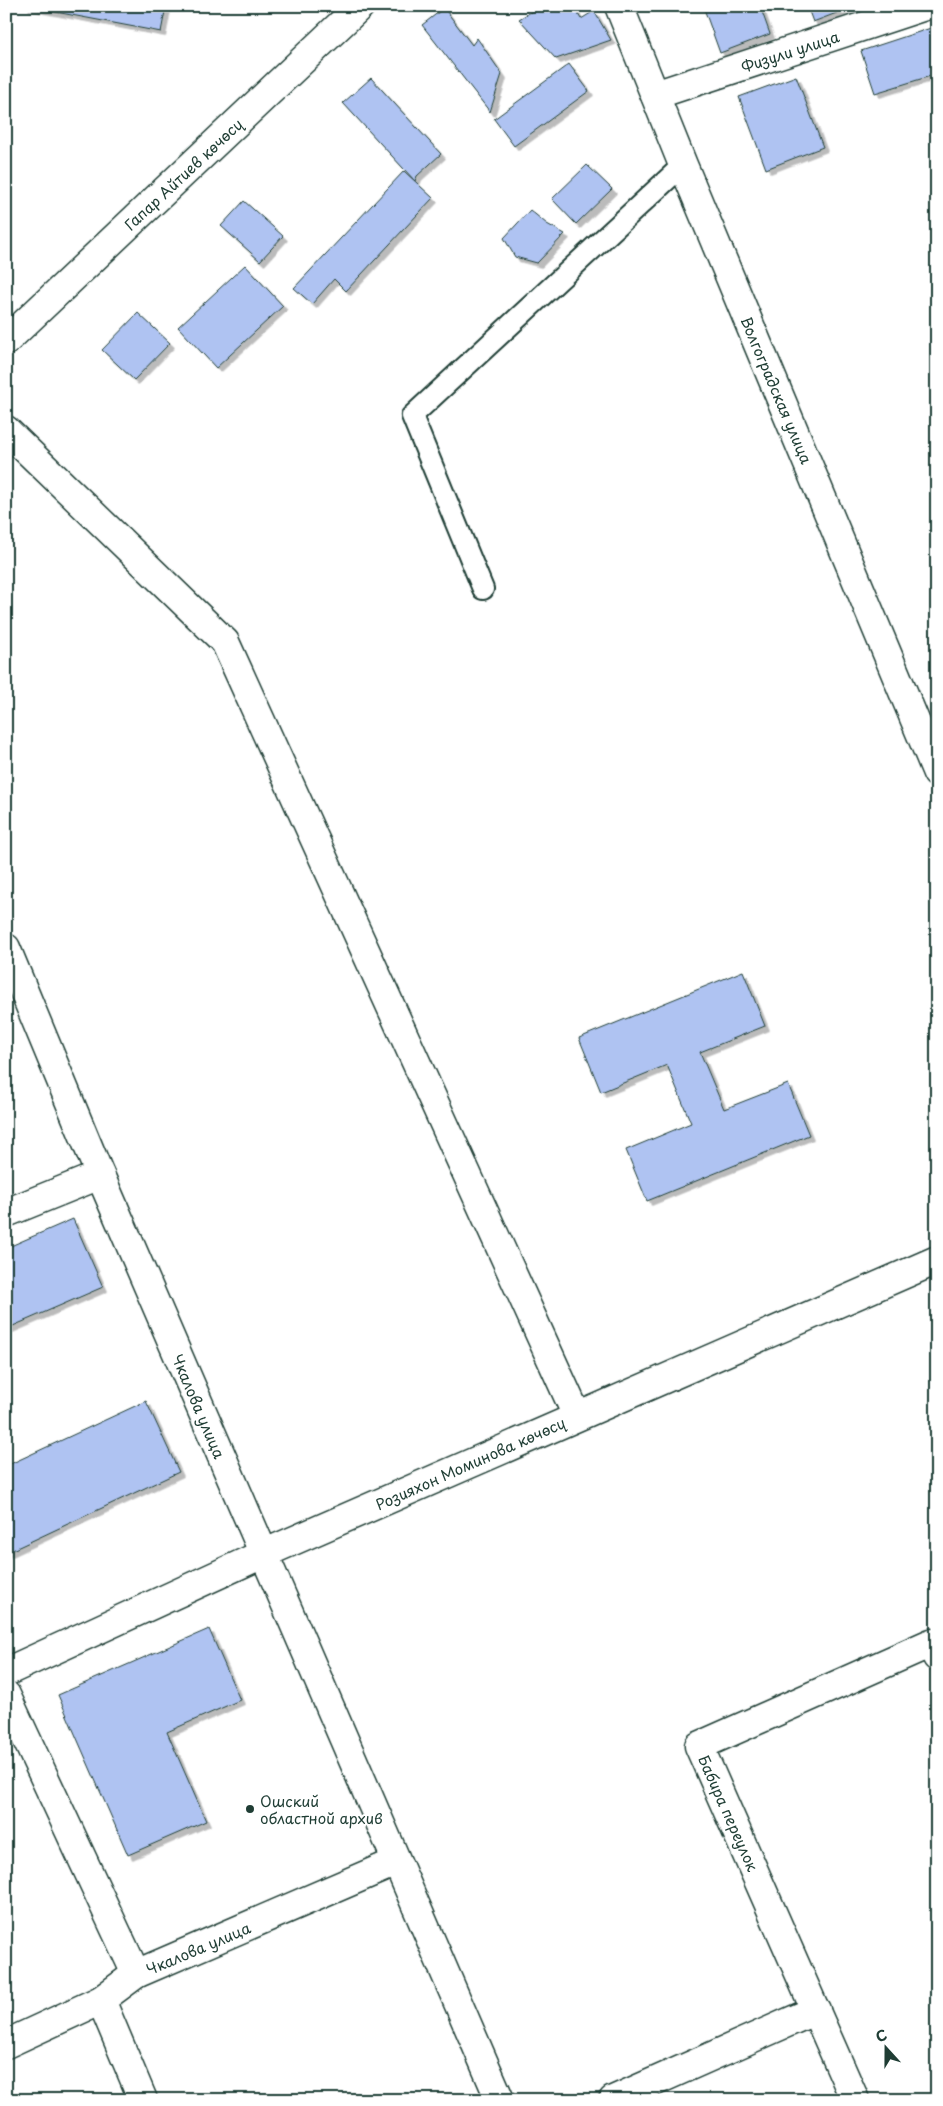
<svg xmlns="http://www.w3.org/2000/svg" width="943" height="2106" font-family="'Playpen Sans',sans-serif">
<defs>
<filter id="shadow"><feDropShadow dx="4.5" dy="4.5" stdDeviation="0" flood-color="#0004"/></filter>
</defs>
<rect width="100%" height="100%" fill="#fff"/>
<filter id="ink" filterUnits="userSpaceOnUse"><feTurbulence type="fractalNoise" baseFrequency=".02" numOctaves="2"/><feDisplacementMap in="SourceGraphic" scale="10" xChannelSelector="R" yChannelSelector="G"/><feConvolveMatrix kernelMatrix="1 2 1 2 8 2 1 2 1" color-interpolation-filters="sRGB"/></filter>
<g filter="url(#ink)">
<g fill="#afc3f2" stroke="#1f3d34" filter="url(#shadow)">
<path d="M24 6H166L161 32Z"/>
<path d="M541 6H573L581 19 594 11 611 40 556 59 519 19Z"/>
<path d="M703 6H760L770 34 720 53Z"/>
<path d="M807 6H855L813 22Z"/>
<path d="M444 8 472 45 477 38 502 74 490 112 422 25Z"/>
<path d="M937 26V74L875 93 861 51Z"/>
<path d="M569 64 589 91 514 146 494 119Z"/>
<path d="M796 76 823 147 766 169 739 97Z"/>
<path d="M371 78 441 154 417 176 415 181 343 103Z"/>
<path d="M587 165 612 189 576 224 552 199Z"/>
<path d="M404 171 433 198 346 291 334 279 312 304 294 288Z"/>
<path d="M244 201 283 236 260 261 221 226Z"/>
<path d="M530 210 547 224 565 234 537 263 515 257 504 238Z"/>
<path d="M245 265 283 306 216 368 178 327Z"/>
<path d="M138 313 170 343 134 380 102 350Z"/>
<path d="M743 971 765 1026 700 1052 724 1109 788 1084 809 1135 647 1201 626 1150 691 1123 667 1065 601 1092 579 1038Z"/>
<path d="M73 1219 103 1287 6 1329V1248Z"/>
<path d="M146 1401 179 1472 6 1553V1466Z"/>
<path d="M209 1629 240 1700 167 1732 206 1821 128 1855 58 1695Z"/>
</g>
<g fill="none" stroke-linecap="round" stroke-linejoin="round">
<g stroke="#1f3d34" stroke-width="24">
<path id="service" d="M483 589 412 416 683 165"/>
</g>
<g stroke="#1f3d34" stroke-width="31">
<g id="minor">
<path d="M655 95 925 6"/>
<path d="M6 430 225 642 577 1416"/>
<path d="M6 948 100 1175 500 2100"/>
<path d="M6 1213 100 1175"/>
<path d="M6 1695 136 1974"/>
<path d="M101 2000 143 2100"/>
<path d="M6 2044 101 2000 136 1974 396 1862"/>
<path d="M613 2100 816 2010"/>
<path d="M855 2100 699 1746 931 1643 937 1657"/>
</g>
</g>
<g stroke="#1f3d34" stroke-width="31">
<g id="tertiary">
<path d="M619 6 683 165 937 773"/>
<path d="M6 1672 263 1554 937 1260"/>
</g>
</g>
<g stroke="#1f3d34" stroke-width="31">
<path id="primary" d="M6 341 360 6"/>
</g>
<use href="#service" stroke="#fff" stroke-width="20"/>
<use href="#minor" stroke="#fff" stroke-width="28"/>
<use href="#tertiary" stroke="#fff" stroke-width="28"/>
<use href="#primary" stroke="#fff" stroke-width="28"/>
</g>
</g>
<circle fill="#1f3d34" stroke="#fff" stroke-width="2" cx="250" cy="1809" r="5"/>
<g text-anchor="middle" dominant-baseline="central" stroke-width="4" stroke-linejoin="round" paint-order="stroke">
<g font-size="15" fill="#1f3d34" stroke="#fff">
<text transform="translate(790 51) rotate(-18)">Физули улица</text>
<text transform="translate(183 174) rotate(-43)">Гапар Айтиев көчөсү</text>
<text transform="translate(777 390) rotate(67)">Волгоградская улица</text>
<text transform="translate(199 1406) rotate(67)">Чкалова улица</text>
<text transform="translate(470 1463) rotate(-24)">Розияхон Моминова көчөсү</text>
<text transform="translate(729 1813) rotate(66)">Бабира переулок</text>
<text transform="translate(198 1948) rotate(-23)">Чкалова улица</text>
</g>
<g font-size="15" fill="#1f3d34" stroke="#fff" text-anchor="start">
<text x="260" y="1800">Ошский<tspan x="260" dy="17">областной архив</tspan></text>
</g>
</g>
<rect width="943" height="2106" fill="none" stroke="#fff" stroke-width="25"/>
<rect x="12" y="12" width="918" height="2081" fill="none" stroke="#1f3d34" stroke-width="2" filter="url(#ink)"/>
<g transform="translate(886 2048) rotate(339)" stroke="#ffffff" stroke-width="4" paint-order="stroke">
<path d="M0-4L9 19L0 12L-9 19Z" fill="#1f3d34"/>
<text y="-8" font-size="14" font-weight="bold" text-anchor="middle" fill="#1f3d34">С</text>
</g>
</svg>
